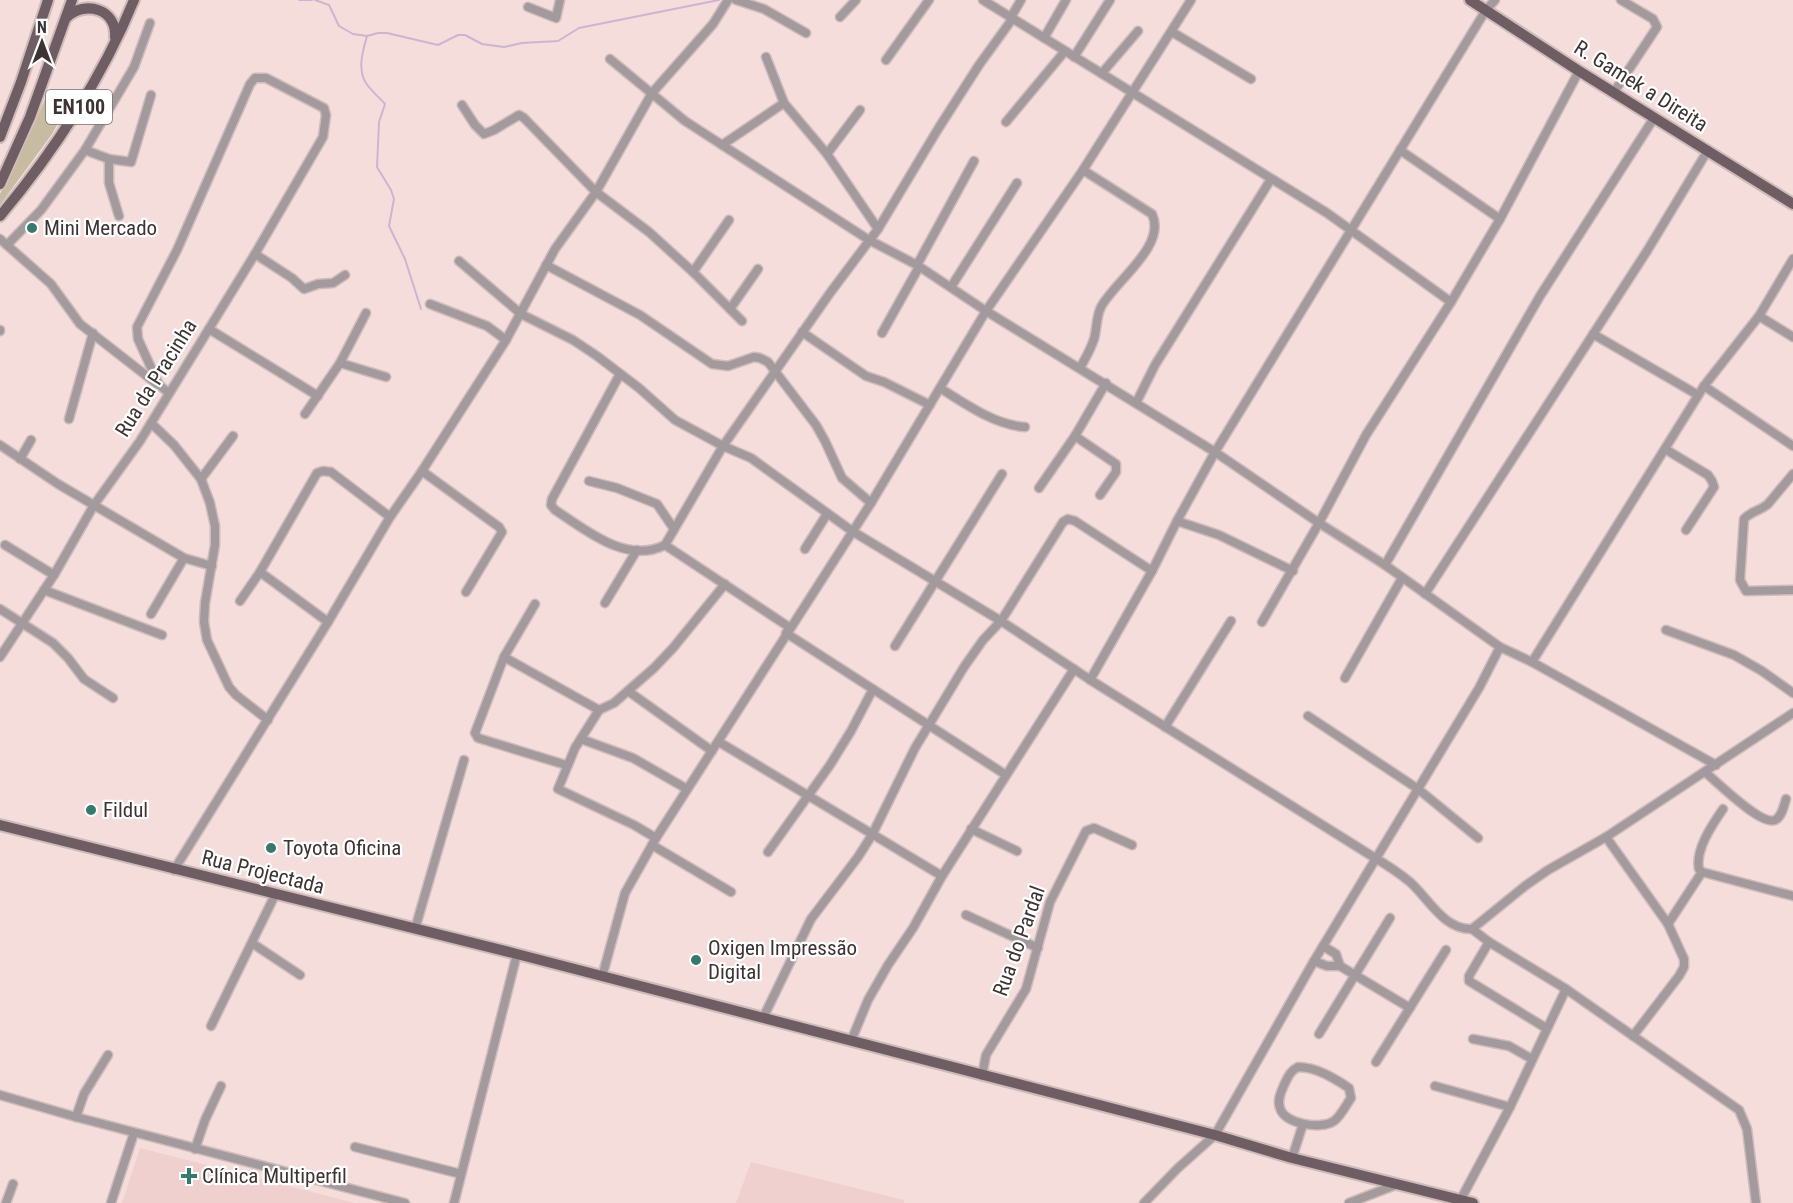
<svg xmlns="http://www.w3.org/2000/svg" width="1793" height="1203" font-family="'Roboto Condensed',sans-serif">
<rect width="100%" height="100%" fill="#f4dddb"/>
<g fill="#f0d0ce">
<path d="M140 1148 355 1203H122Z"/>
<path d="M751 1162 904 1200V1203H736Z"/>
</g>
<path fill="#c7bba2" d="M48 92 70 102 52 134 0 205V194L33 127Z"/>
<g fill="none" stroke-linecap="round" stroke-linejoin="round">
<g stroke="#cdb4d2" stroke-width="2">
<path d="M299 0H312"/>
<path d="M315 0 329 5 339 26 353 34 367 36 378 33H387L438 45 458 35H465L482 44 504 47 522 43 558 41 579 28 719 0"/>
<path d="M367 36C363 50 357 69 366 83 371 91 379 97 385 104L379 122 377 167 391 190 394 199 389 226 405 259 421 309"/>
</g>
<g stroke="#cfbbb9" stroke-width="11">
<g id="minor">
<path d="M736 0 764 9 806 33"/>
<path d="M983 0 1327 213 1451 302"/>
<path d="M528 7 556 18 560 0"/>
<path d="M840 17 856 0"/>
<path d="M1011 17 1021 0"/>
<path d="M1172 32 1251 79"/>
<path d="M1044 38 1066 0"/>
<path d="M766 57 784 103 827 154 878 229"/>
<path d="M1074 57 1110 0"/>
<path d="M610 59 685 121 869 240 917 265 986 311 1215 452 1319 523 1385 565 1500 647 1532 662 1716 765"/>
<path d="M886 60 929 0"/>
<path d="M1102 73 1138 31"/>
<path d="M1614 92 1657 27 1653 19 1621 0"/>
<path d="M462 105 475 125 484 134 494 130 519 115 524 118 596 192 649 232 693 272 742 321"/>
<path d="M1006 122 1065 51"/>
<path d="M722 145 784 103"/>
<path d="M85 150 109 159 131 162 151 95"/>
<path d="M1400 150 1500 219"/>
<path d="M827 154 860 110"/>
<path d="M109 159V183L119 216"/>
<path d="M0 239 51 284 80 324 157 384"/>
<path d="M7 245 41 210 85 150 134 67 150 23"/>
<path d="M255 254 292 278 304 289 318 284 333 283 345 275"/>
<path d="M459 261 521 314 573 340 597 356 639 388 675 420 723 446 751 458 852 531 1001 621 1092 681 1375 858C1387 865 1399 873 1410 882 1429 899 1444 930 1472 929L1525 886 1548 870 1606 837 1793 713"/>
<path d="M546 265 640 315 712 364 728 366 754 357 760 358 768 362 816 425 825 441 842 478 871 503"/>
<path d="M917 265 974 161"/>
<path d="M693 272 729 220"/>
<path d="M951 287 1017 183"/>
<path d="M430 304 487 326 506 340"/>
<path d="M730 309 758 269"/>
<path d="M1759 316 1793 337"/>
<path d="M209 329 318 396"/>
<path d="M0 330V331"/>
<path d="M802 332 866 376 884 382 930 405"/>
<path d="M882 333 919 267"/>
<path d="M1593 334 1698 395"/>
<path d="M340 363 386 377"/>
<path d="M1080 368C1085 359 1091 349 1094 339 1097 329 1096 317 1101 307 1115 281 1167 246 1152 214L1083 170"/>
<path d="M620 374 552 499 551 505 555 510C585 529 626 565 665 545L723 446 830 293 878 229 938 129 979 65 1013 18"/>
<path d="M1704 386 1793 446"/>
<path d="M940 388C965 404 995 425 1025 427"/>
<path d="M1136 403 1155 365 1271 179"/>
<path d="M305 414 340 363 366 313"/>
<path d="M69 419 93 333"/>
<path d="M151 423 174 445 201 479 210 503 215 526V545L205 603 204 622 207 640 229 687 236 695 268 720"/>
<path d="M1075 436 1116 464V472L1100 495"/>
<path d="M0 445 58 484 184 558 212 566"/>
<path d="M1665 449 1708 475 1712 481 1714 487 1686 530"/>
<path d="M20 459 31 440"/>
<path d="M422 471 499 527 502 532 466 592"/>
<path d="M1793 474 1768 504C1760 511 1751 511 1744 519L1740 580 1746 591 1793 590"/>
<path d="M201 479 233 436"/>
<path d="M589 481 617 488 657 504 674 529"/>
<path d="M1039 488 1075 436 1106 383"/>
<path d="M1177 521 1219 535 1293 571"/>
<path d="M5 545 54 575"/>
<path d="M665 545 789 627"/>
<path d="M805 549 827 514"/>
<path d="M1385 565 1540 296 1654 118"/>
<path d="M260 572 328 622"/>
<path d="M44 590 162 635"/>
<path d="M1425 594 1647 251 1708 150"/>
<path d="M240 601 260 572 317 473 323 471 331 472 390 517"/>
<path d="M605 603 637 550"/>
<path d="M535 604 504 657 475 733 478 738 566 765"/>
<path d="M0 609 53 643 68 658 84 679 113 698"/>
<path d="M151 614 184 558"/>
<path d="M1262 622 1319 523 1366 435 1451 302 1500 219 1579 71"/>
<path d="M1666 630 1734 655 1762 671 1793 693"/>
<path d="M786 633 1006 775"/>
<path d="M895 646 1002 474"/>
<path d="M0 657 54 575 94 505 140 441 255 254 323 137 326 115 324 108 266 78H255L250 84 177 250 137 327 138 339 159 385 169 393"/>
<path d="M504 657 599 710"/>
<path d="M1532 662 1704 386 1759 316 1793 259"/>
<path d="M1345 678 1402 578"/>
<path d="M1090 680 1152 571 1177 521 1215 452 1486 10 1495 0"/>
<path d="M628 691 712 751"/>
<path d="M1308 716 1418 789 1478 838"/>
<path d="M1165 727 1231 621"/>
<path d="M581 739 633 758 687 789"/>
<path d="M719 742 942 876"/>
<path d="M1705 772C1717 782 1761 826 1775 820 1782 817 1784 805 1786 799"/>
<path d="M1723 809C1712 825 1695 850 1699 869L1702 872 1793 896"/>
<path d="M971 829 1017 851"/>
<path d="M1606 837 1668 924 1684 959V967L1679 976 1633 1036"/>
<path d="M656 838 634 825 558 789 575 748 599 710 614 703 654 668 673 648 725 584"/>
<path d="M652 845 731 892"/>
<path d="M768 852 830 765 851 731 873 689"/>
<path d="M174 870 328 622 390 517 422 471 506 340 555 249 596 192 652 93 713 24 728 0"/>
<path d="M966 915 1038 948"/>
<path d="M1668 924 1702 872"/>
<path d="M415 929 464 760"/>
<path d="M1472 929 1489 942 1566 989 1739 1110 1747 1129 1756 1203"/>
<path d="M1489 942 1469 976V981L1546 1028"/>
<path d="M252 943 300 975"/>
<path d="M1323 946 1336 954 1340 966"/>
<path d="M1314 961 1327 966H1340L1410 1008"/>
<path d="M602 977 625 893 656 838 871 503 986 311 1083 170 1191 0"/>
<path d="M763 1018 811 919 858 857 872 835 915 748 964 667 983 640 1001 621 1063 522 1068 519 1075 521 1152 571"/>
<path d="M211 1026 275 895"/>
<path d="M1319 1034 1390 918"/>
<path d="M1473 1039 1509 1046 1532 1059"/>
<path d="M851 1041 868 1000 888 965 913 928 942 876 1074 669"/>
<path d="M1376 1062 1446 950"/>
<path d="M1298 1067C1316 1067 1334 1078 1349 1088L1351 1098C1346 1105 1341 1116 1334 1121 1321 1130 1284 1124 1280 1108 1277 1100 1281 1092 1284 1085 1288 1077 1290 1071 1298 1067Z"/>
<path d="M982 1076 986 1055 1026 989 1050 902 1086 831 1094 828 1132 845"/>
<path d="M1435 1086 1510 1107"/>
<path d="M0 1095 76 1117 405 1203"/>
<path d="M76 1117 84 1094 108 1055"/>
<path d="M355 1147 461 1174"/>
<path d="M195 1149 205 1120 221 1086"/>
<path d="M1292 1158 1303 1124"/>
<path d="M1461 1199 1510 1107 1566 989"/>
<path d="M6 1203 13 1184"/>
<path d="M111 1203 134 1133"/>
<path d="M454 1203 517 954"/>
<path d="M1144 1203 1178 1168 1215 1135 1314 961 1479 688 1500 647"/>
<path d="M1349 1203 1398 1184"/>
</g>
</g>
<g stroke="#cfbbb9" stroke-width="14">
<g id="major">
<path d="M1470 0 1579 71 1793 204"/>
<path d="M67 17C85 0 117 9 115 37"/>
<path d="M0 137 21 82 48 0"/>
<path d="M0 184 30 117 72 0"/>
<path d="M0 216C53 153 103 77 134 0"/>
<path d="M0 825 517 954 1215 1135 1292 1158 1473 1203"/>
</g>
</g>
<use href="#minor" stroke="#a39a9e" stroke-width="8"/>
<use href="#major" stroke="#6e5e64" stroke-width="10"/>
</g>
<g fill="#367a6d" stroke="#fff" stroke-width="2">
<circle cx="32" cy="228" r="6"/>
<circle cx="91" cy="810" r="6"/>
<circle cx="271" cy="848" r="6"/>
<circle cx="696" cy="960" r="6"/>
<path d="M186 1167h6v6h6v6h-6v6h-6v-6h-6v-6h6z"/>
</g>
<g text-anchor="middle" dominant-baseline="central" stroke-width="4.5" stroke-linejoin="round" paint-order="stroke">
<rect fill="#fff" stroke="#767070" stroke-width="1.5" x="46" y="90" width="66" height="34" rx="4.5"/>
<g font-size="20" font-weight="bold" fill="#3c3332">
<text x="79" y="107">EN100</text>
</g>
<g font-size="21" fill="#3c3332" stroke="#fff">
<text transform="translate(1641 86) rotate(32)">R. Gamek a Direita</text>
<text transform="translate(156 378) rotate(-58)">Rua da Pracinha</text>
<text transform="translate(263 872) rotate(14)">Rua Projectada</text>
<text transform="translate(1019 941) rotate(-70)">Rua do Pardal</text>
</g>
<g font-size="21" fill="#3c3332" stroke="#fff" text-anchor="start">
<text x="44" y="228">Mini Mercado</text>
<text x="103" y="810">Fildul</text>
<text x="283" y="848">Toyota Oficina</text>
<text x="708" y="948">Oxigen Impressão<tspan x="708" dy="24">Digital</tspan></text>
<text x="202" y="1176">Clínica Multiperfil</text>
</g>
</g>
<g transform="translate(42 42)" stroke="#ffffff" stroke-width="4.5" paint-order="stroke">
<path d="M0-4.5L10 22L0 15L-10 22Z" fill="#3c3332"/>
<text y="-9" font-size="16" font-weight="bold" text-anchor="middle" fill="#3c3332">N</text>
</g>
</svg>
